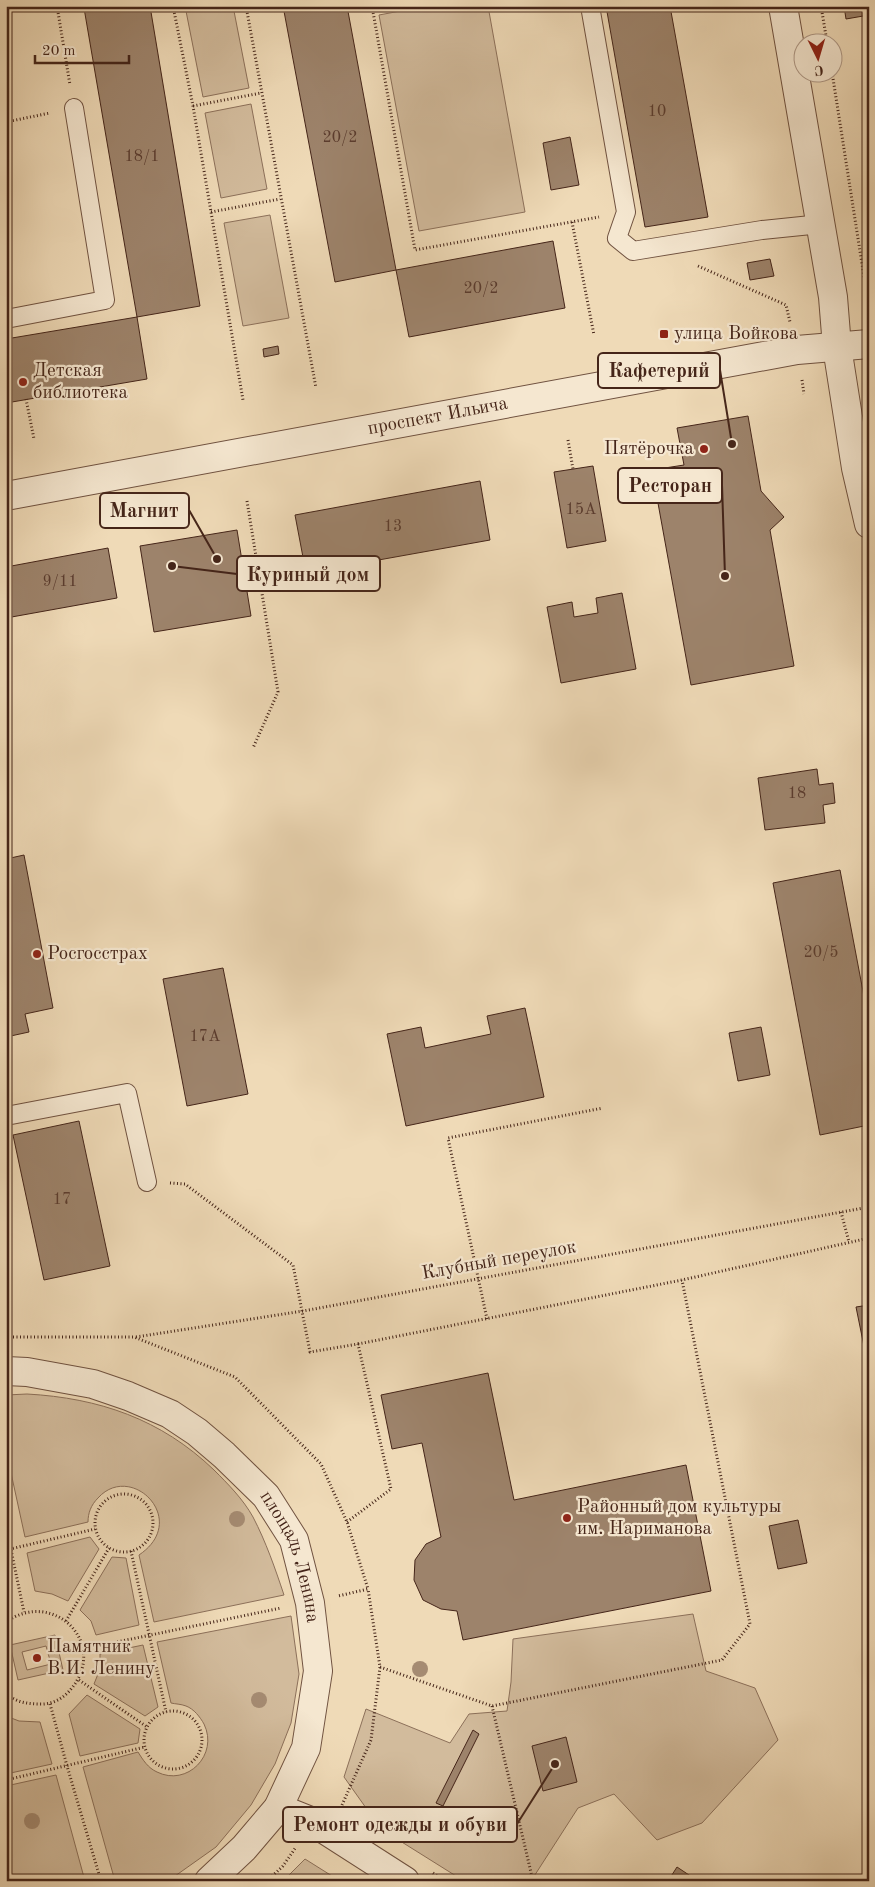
<svg xmlns="http://www.w3.org/2000/svg" width="875" height="1887" font-family="'Old Standard TT',serif">
<rect width="100%" height="100%" fill="#efdab7"/>
<filter id="stains"><feTurbulence type="fractalNoise" baseFrequency=".004" numOctaves="4"/><feColorMatrix values="0 0 0 0 .2 0 0 0 0 .09 0 0 0 0 .02 0 0 0 .5 -.17"/></filter>
<radialGradient id="worn" r=".72"><stop offset=".6" stop-color="#630" stop-opacity="0"/><stop offset="1" stop-color="#630" stop-opacity=".3"/></radialGradient>
<g fill="#d2bb9c" stroke="#8c705a" fill-rule="evenodd">
<path d="M185 6H233L249 88 203 97Z"/>
<path d="M427 6H488L525 212 419 231 379 15Z"/>
<path d="M251 104 267 189 221 198 205 113Z"/>
<path d="M270 215 289 318 243 326 224 223Z"/>
<path d="M27 1394C99 1398 161 1419 214 1470 228 1484 243 1499 253 1517 266 1542 275 1568 284 1595L154 1622 139 1555C191 1520 131 1461 98 1498 91 1505 88 1513 88 1522L25 1537 6 1450V1395Z"/>
<path d="M90 1537 99 1549 68 1601 52 1594 35 1591 27 1553Z"/>
<path d="M112 1557 126 1558 139 1625 96 1635 91 1621 80 1610Z"/>
<path d="M693 1614 706 1671 755 1688 778 1740 702 1823 657 1840 614 1794 578 1808 531 1881H464L381 1829 344 1777 366 1709 450 1743 469 1714 507 1711 511 1682 513 1639Z"/>
<path d="M291 1616 299 1674 291 1723 275 1764 251 1805 216 1847 168 1881H115L83 1767 138 1752C143 1760 148 1768 157 1772 187 1787 219 1755 204 1724 200 1717 194 1709 186 1706 181 1704 175 1704 171 1703L157 1642Z"/>
<path d="M55 1635 63 1670 18 1680 10 1645ZM46 1646 51 1664 27 1670 22 1652Z"/>
<path d="M143 1645 158 1707 145 1716 94 1684 100 1669V1654Z"/>
<path d="M87 1695 140 1729 138 1743 80 1756 69 1714Z"/>
<path d="M6 1716 19 1721 40 1722 52 1764 6 1774Z"/>
<path d="M56 1775 85 1881H6V1786Z"/>
<path d="M305 1859 340 1881H283Z"/>
</g>
<g fill="#9d836b" stroke="#452519">
<path d="M97 6H150L200 306 137 317 84 8Z"/>
<path d="M283 6H347L396 270 335 282Z"/>
<path d="M606 6H670L708 217 645 227Z"/>
<path d="M844 6H869V15L846 19Z"/>
<path d="M570 137 579 185 551 190 543 143Z"/>
<path d="M553 241 565 308 409 337 396 270Z"/>
<path d="M770 259 774 276 750 280 747 263Z"/>
<path d="M137 317 147 379 6 403V339Z"/>
<path d="M278 346 279 354 264 357 263 349Z"/>
<path d="M748 416 761 491 784 517 770 530 794 666 691 685 652 470 684 465 677 428Z"/>
<path d="M593 466 606 541 567 548 554 472Z"/>
<path d="M480 481 490 540 306 573 295 515Z"/>
<path d="M237 530 251 616 154 632 140 546Z"/>
<path d="M108 548 117 598 6 618V567Z"/>
<path d="M622 593 636 669 561 683 547 607 572 602 574 617 598 613 596 598Z"/>
<path d="M817 769 819 785 833 783 835 803 823 805 825 823 765 830 758 778Z"/>
<path d="M24 855 53 1008 25 1014 29 1032 6 1037V859Z"/>
<path d="M840 870 869 1023V1125L820 1135 773 883Z"/>
<path d="M223 968 248 1094 187 1106 163 979Z"/>
<path d="M525 1008 544 1097 406 1126 387 1034 421 1027 425 1048 491 1034 487 1016Z"/>
<path d="M761 1027 770 1075 738 1081 729 1033Z"/>
<path d="M79 1121 110 1266 44 1280 13 1135Z"/>
<path d="M869 1305V1371L856 1307Z"/>
<path d="M488 1373 514 1500 686 1465 711 1591 463 1640 457 1611 441 1609 423 1600 414 1580 415 1560 426 1544 441 1537 422 1443 392 1449 381 1395Z"/>
<path d="M798 1520 807 1563 778 1569 769 1526Z"/>
<path d="M473 1730 479 1734 443 1806 436 1803Z"/>
<path d="M566 1737 577 1782 543 1791 532 1746Z"/>
<path d="M677 1867 698 1881H668Z"/>
</g>
<g fill="none" stroke-linecap="round" stroke-linejoin="round">
<g stroke="#705240" stroke-width="20">
<g id="service">
<path d="M590 6 626 212 617 238 633 251 762 230 821 224"/>
<path d="M6 319 105 300 74 108"/>
<path d="M6 1116 127 1093 147 1182"/>
</g>
</g>
<g stroke="#705240" stroke-width="30">
<g id="minor">
<path d="M783 6 833 297 837 347 856 468 869 524"/>
<path d="M278 1808 313 1822 405 1881"/>
</g>
</g>
<g stroke="#705240" stroke-width="30">
<g id="tertiary">
<path id="s1" d="M6 496 797 350 869 344"/>
<path id="s2" d="M6 1371 27 1372 93 1384 128 1396 170 1414 197 1432 224 1455 266 1496 294 1540 310 1603 318 1671 306 1748 278 1808 244 1848 209 1881"/>
</g>
</g>
<g stroke="#452519" stroke-width="3" stroke-dasharray="1 2.5" stroke-linecap="butt">
<path d="M57 6 70 85"/>
<path d="M173 6 193 106 243 400"/>
<path d="M246 6 316 388"/>
<path d="M372 6 415 250 599 217"/>
<path d="M821 6 827 42"/>
<path d="M832 72 867 296"/>
<path d="M193 106 261 93"/>
<path d="M6 122 50 113"/>
<path d="M211 212 280 199"/>
<path d="M572 222 594 335"/>
<path d="M698 266 786 305 790 322"/>
<path d="M802 380 804 394"/>
<path d="M26 399 34 439"/>
<path d="M568 440 573 469"/>
<path d="M247 501 278 692 253 748"/>
<path d="M170 1183 185 1184 293 1265 310 1352 358 1344 391 1489 347 1522"/>
<path d="M841 1212 849 1242"/>
<path d="M487 1319 448 1138 603 1108"/>
<path d="M6 1337H134L235 1377 321 1464 347 1522 368 1589 338 1596"/>
<path d="M136 1337 303 1311 869 1207"/>
<path d="M358 1344 682 1280 869 1238"/>
<circle cx="124" cy="1523" r="29"/>
<path d="M6 1526 24 1612"/>
<path d="M6 1550 95 1529"/>
<path d="M131 1551 166 1712"/>
<path d="M66 1621 109 1548"/>
<path d="M6 1622C54 1588 109 1644 71 1689 64 1698 53 1704 42 1704 29 1704 16 1703 6 1693"/>
<path d="M83 1649 281 1608"/>
<path d="M380 1667 492 1706 722 1660 750 1624 682 1280"/>
<path d="M79 1680 147 1727"/>
<path d="M50 1704 67 1766 101 1881"/>
<path d="M492 1706 533 1881"/>
<circle cx="173" cy="1740" r="29"/>
<path d="M6 1780 145 1747"/>
<path d="M342 1805 371 1740 380 1667 368 1589"/>
<path d="M433 1873 445 1881"/>
<path d="M267 1881 283 1866 296 1847"/>
</g>
<use href="#service" stroke="#f5e7d0" stroke-width="18"/>
<use href="#minor" stroke="#f5e7d0" stroke-width="28"/>
<use href="#tertiary" stroke="#f5e7d0" stroke-width="28"/>
</g>
<g fill="#a58b72">
<circle cx="237" cy="1519" r="8"/>
<circle cx="420" cy="1669" r="8"/>
<circle cx="259" cy="1700" r="8"/>
<circle cx="32" cy="1821" r="8"/>
</g>
<g fill="#8f2418" stroke="#f5e7d0" stroke-width="2">
<rect x="659" y="329" width="10" height="10" rx="2.5"/>
<circle cx="23" cy="382" r="5"/>
<circle cx="704" cy="449" r="5"/>
<circle cx="37" cy="954" r="5"/>
<circle cx="567" cy="1518" r="5"/>
<circle cx="37" cy="1658" r="5"/>
</g>
<g text-anchor="middle" dominant-baseline="central" stroke-width="4.5" stroke-linejoin="round" paint-order="stroke">
<g font-size="16" fill="#5b3c2e">
<text x="657" y="112">10</text>
<text x="340" y="138">20/2</text>
<text x="142" y="157">18/1</text>
<text x="481" y="289">20/2</text>
<text x="581" y="510">15А</text>
<text x="393" y="527">13</text>
<text x="60" y="582">9/11</text>
<text x="797" y="794">18</text>
<text x="821" y="953">20/5</text>
<text x="205" y="1037">17А</text>
<text x="62" y="1200">17</text>
</g>
<g font-size="19" fill="#452519" stroke="#f5e7d0" text-anchor="start">
<text x="674" y="334">улица Войкова</text>
<text x="33" y="371">Детская<tspan x="33" dy="22">библиотека</tspan></text>
<text x="694" y="449" text-anchor="end">Пятёрочка</text>
<text x="47" y="954">Росгосстрах</text>
<text x="577" y="1507">Районный дом культуры<tspan x="577" dy="22">им. Нариманова</tspan></text>
<text x="47" y="1647">Памятник<tspan x="47" dy="22">В.И. Ленину</tspan></text>
</g>
<g font-size="19" fill="#452519" stroke="#f5e7d0">
<text stroke="none"><textPath href="#s1" startOffset="439">проспект Ильича</textPath></text>
<text transform="translate(499 1261) rotate(-10)">Клубный переулок</text>
<text stroke="none"><textPath href="#s2" startOffset="364">площадь Ленина</textPath></text>
</g>
</g>
<path fill="none" stroke="#452519" stroke-width="2" d="M732 444L720 370M725 576L722 485M217 559L189 510M172 566L237 574M555 1764L517 1824"/>
<g fill="#452519" stroke="#f5e7d0" stroke-width="2">
<circle cx="732" cy="444" r="5"/>
<circle cx="725" cy="576" r="5"/>
<circle cx="217" cy="559" r="5"/>
<circle cx="172" cy="566" r="5"/>
<circle cx="555" cy="1764" r="5"/>
</g>
<g fill="#f5e7d0" stroke="#452519" stroke-width="2">
<rect x="598" y="353" width="122" height="35" rx="5"/>
<rect x="618" y="468" width="104" height="35" rx="5"/>
<rect x="100" y="493" width="89" height="35" rx="5"/>
<rect x="237" y="556" width="143" height="35" rx="5"/>
<rect x="283" y="1807" width="234" height="35" rx="5"/>
</g>
<g font-size="20" text-anchor="middle" font-weight="bold" fill="#452519">
<text x="659" y="377">Кафетерий</text>
<text x="670" y="492">Ресторан</text>
<text x="144" y="517">Магнит</text>
<text x="308" y="581">Куриный дом</text>
<text x="400" y="1831">Ремонт одежды и обуви</text>
</g>
<rect width="875" height="1887" fill="none" stroke="#efdab7" stroke-width="25"/>
<rect x="8" y="8" width="860" height="1872" fill="none" stroke="#452519" stroke-width="2.5"/>
<rect x="12" y="12" width="850" height="1862" fill="none" stroke="#452519"/>
<g transform="translate(818 58) rotate(175)"><circle r="24" fill="#f5e7d0" stroke="#af9987"/>
<path d="M0-4L9 19L0 12L-9 19Z" fill="#8f2418"/>
<text y="-8" font-size="14" font-weight="bold" text-anchor="middle" fill="#452519">С</text>
</g>
<path d="M35 55v8h94v-8" fill="none" stroke="#452519" stroke-width="2.5"/>
<text x="42" y="55" font-size="15" fill="#452519" stroke="#f5e7d0" stroke-width="4" paint-order="stroke">20 m</text>
<rect width="100%" height="100%" filter="url(#stains)"/>
<rect width="100%" height="100%" fill="url(#worn)"/>
</svg>
